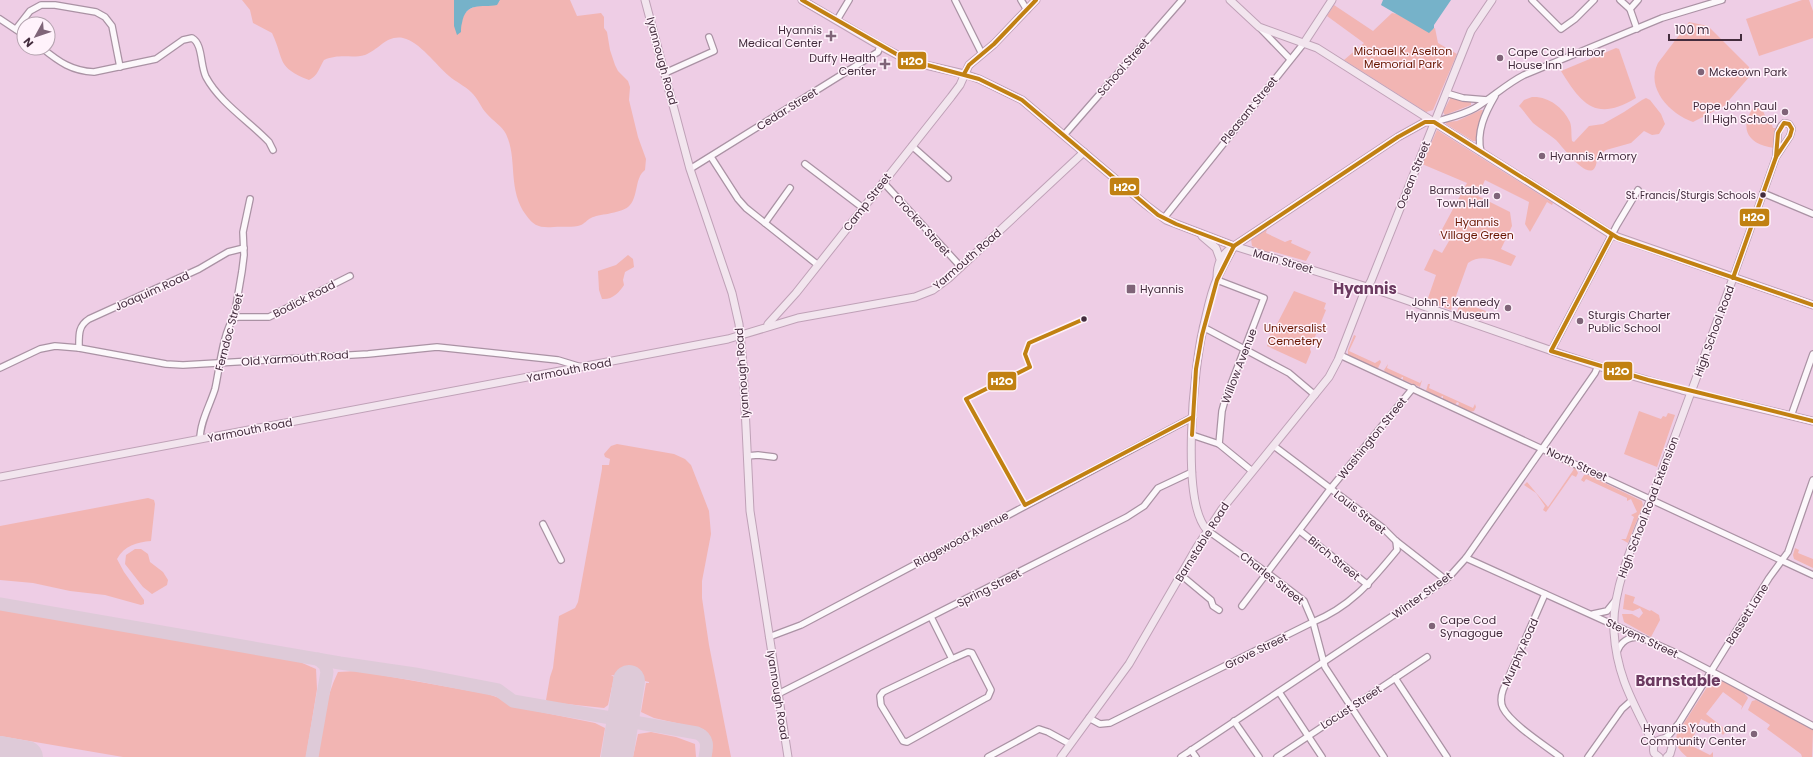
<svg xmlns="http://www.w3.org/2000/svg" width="1813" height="757" font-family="Poppins,sans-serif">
<rect width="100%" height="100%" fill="#eecde5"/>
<g fill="#f2b5b3">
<path d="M242 0H454V19L461 30C460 4 480 6 499 2L500 0H570L577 16 601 13 604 17V28L607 32 610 50 615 65 618 71 628 81 630 87 629 100 638 137 646 159 645 170C634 178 639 198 628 207 619 214 598 214 591 218 587 220 584 224 581 225 573 228 562 226 554 227 539 228 534 226 526 215 507 189 518 159 506 134 502 126 493 121 487 114 481 108 478 98 471 92 465 86 456 82 449 76 436 65 420 42 403 38 386 35 379 50 365 55 351 59 341 53 324 60 319 68 318 76 309 80 276 67 285 61 272 33L253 23 250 10Z"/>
<path d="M1802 0H1809L1813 11V38L1759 56 1746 19Z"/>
<path d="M1334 5 1373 31 1392 13 1397 14 1427 31 1435 28 1438 43 1457 54 1433 110 1426 112 1344 60 1364 43 1327 16Z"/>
<path d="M1689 22 1708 26 1749 67 1750 76 1724 106 1693 122C1670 114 1645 88 1658 63Z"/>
<path d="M1616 48 1619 49 1636 98C1596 122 1582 105 1561 71Z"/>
<path d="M1451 97 1471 102V105L1445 115 1443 112Z"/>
<path d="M1532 97C1548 96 1563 107 1570 122 1572 128 1571 134 1572 141L1574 142 1589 126 1603 124 1624 112 1642 100 1646 98 1650 100 1661 114 1665 124 1659 134 1652 135 1644 131 1631 143 1606 150 1597 157C1596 193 1563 147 1556 140 1549 134 1540 129 1533 123 1529 118 1525 113 1521 108L1519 106 1524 100Z"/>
<path d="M1757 103 1760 110 1762 109 1768 122H1771L1773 128H1776L1774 148C1745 144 1738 125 1757 103Z"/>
<path d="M1481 110H1483L1479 124 1477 141H1473L1446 124V122L1457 121Z"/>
<path d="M1437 130 1553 203 1552 205 1547 202 1530 232 1525 224 1529 202 1485 180 1478 196 1510 212 1512 226 1501 249 1516 256 1511 266C1496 261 1482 253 1468 263L1451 310 1427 301 1436 275 1424 270 1434 249 1442 253 1449 241 1439 235 1467 183 1422 164Z"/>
<path d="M1267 229 1266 233 1285 242 1290 240H1292L1291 243 1311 252 1306 261 1271 251 1267 252 1252 246 1251 239Z"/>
<path d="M628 255 633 259 634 267 625 272 623 280 624 285C619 293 612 300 602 299L599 290 598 271 616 265Z"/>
<path d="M1294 291 1326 303 1324 309 1326 310 1310 349 1311 352 1306 364 1267 346 1271 338 1269 337 1274 326H1276Z"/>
<path d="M1460 302 1486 311 1482 320 1457 312Z"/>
<path d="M1354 335 1356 336 1349 351 1375 363 1380 360 1381 362 1378 368H1376L1348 355V350Z"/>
<path d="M1388 364 1387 368 1420 383 1422 380 1420 387 1403 380V377H1402L1400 379 1385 372 1384 370Z"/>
<path d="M1428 384H1430L1429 388 1473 408 1475 404 1476 407 1474 411 1470 412 1458 406 1459 403 1457 402 1455 405 1443 399V396H1442L1440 398 1426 391Z"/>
<path d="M1639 411 1661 419 1663 416 1666 417 1668 413 1675 415 1657 467 1624 454Z"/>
<path d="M617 444 674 454 685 459 691 465 709 511 711 534 702 581V598L709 645 731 757H711C713 745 714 737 703 729L654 718 641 712 646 683H649V682L641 680 640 683 619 679V676L611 675 614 677 608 705 604 708 548 702 546 700 550 677 553 668 559 616 575 608 578 602 602 469V465H609L610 459 605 457 604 454 611 446Z"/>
<path d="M1555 459 1576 469 1578 473 1576 477 1572 475 1546 512 1543 510 1545 506 1536 493 1524 485 1527 482 1548 507 1574 469Z"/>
<path d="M1584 475H1588L1642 501 1643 505 1628 543 1621 539H1626L1634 517 1631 515 1637 512 1631 499 1627 501V498L1586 479 1584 482 1581 480Z"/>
<path d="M148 498 154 500 155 504 151 541C137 542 124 546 117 559L124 572 144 600V604L141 605 105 595 70 591 33 583 0 580V526Z"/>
<path d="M1795 548 1799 550 1798 553 1813 559V568L1794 559 1793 555Z"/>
<path d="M135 549H141L148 554 150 562 163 572 168 580 167 585 152 594 143 587 125 564 126 555Z"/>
<path d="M1625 594 1635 597 1633 603 1650 611 1651 610 1659 615 1660 620 1651 637 1624 622 1622 614H1632L1639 618 1643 613 1640 608 1633 611 1623 609Z"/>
<path d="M0 609 274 656 300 662 316 669 317 689 306 757H123L0 736Z"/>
<path d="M358 671 488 694 499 698 511 706 595 723 605 728 600 757H318C322 729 325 698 338 672Z"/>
<path d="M1715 678C1722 678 1746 692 1748 698L1741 710 1742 706 1723 692 1706 714 1725 729 1728 726 1729 728 1723 735 1721 733 1722 730 1701 719 1690 745 1710 755 1713 752V757H1687C1679 750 1674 745 1677 734L1711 681Z"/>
<path d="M1756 700 1813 730 1812 757H1802L1801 754 1767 729 1770 725 1748 710 1752 701Z"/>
<path d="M651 732 676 737 695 744 696 757H633L638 734Z"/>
</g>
<g fill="#76b2c9">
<path d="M454 0H500L497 5C481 8 466 1 462 23 461 26 461 29 461 32L457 35 454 26Z"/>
<path d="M1383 0H1451L1434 25V28L1429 33 1381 5Z"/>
</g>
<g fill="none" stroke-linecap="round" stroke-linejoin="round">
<g stroke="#decad8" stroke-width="13">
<path d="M0 604 340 663 415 674 498 690 513 701 697 733C709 738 707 747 705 757"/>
<path d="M312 757 327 672 325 665 318 659"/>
</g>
<g stroke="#decad8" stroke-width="32">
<path d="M0 752 27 757"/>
<path d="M617 757 629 681"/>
</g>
<g stroke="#aa92a4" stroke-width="8">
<g id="minor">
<path d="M955 0 982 54"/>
<path d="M1021 0 1027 10"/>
<path d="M1532 0 1561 29 1575 19 1594 0"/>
<path d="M1620 0 1630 9 1637 29"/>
<path d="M1630 9 1638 0"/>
<path d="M0 19 24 35"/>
<path d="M837 20 849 0"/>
<path d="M1260 28 1290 59"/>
<path d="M16 29 30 11 41 5H55L96 12 105 17 112 26 120 67"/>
<path d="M42 48C59 62 72 71 94 72L156 59 183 40 192 38C203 44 200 65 206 77 220 103 249 121 269 142L273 150"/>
<path d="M665 73 714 51 709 37"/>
<path d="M1446 93 1463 98 1487 100"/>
<path d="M1434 122C1448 118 1463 115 1475 108 1492 98 1506 84 1524 75L1662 18 1722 0"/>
<path d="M1064 135 1182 0"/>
<path d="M912 146 948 178"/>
<path d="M1481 152C1476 132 1485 113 1495 96"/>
<path d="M711 157 738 199 746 208 818 265"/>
<path d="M805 164 863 208"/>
<path d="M690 169 878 52 880 46"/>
<path d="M883 182 961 267"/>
<path d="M1763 193 1813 214"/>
<path d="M1164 218 1304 43"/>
<path d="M765 223 790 188"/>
<path d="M1733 278 1776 157 1778 133 1781 126 1784 123 1789 124 1792 129 1790 136 1776 157"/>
<path d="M1217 280 1264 298 1225 400 1222 411 1219 444 1252 471"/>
<path d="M234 318 238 317H269L350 276"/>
<path d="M1203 327 1289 373 1315 395"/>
<path d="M79 348C79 335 78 326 89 319L199 269 228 252 244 248"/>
<path d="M1551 351 1617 225 1638 190"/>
<path d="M1340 355 1813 575"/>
<path d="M0 368 40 349 55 346 79 348 166 364 183 365 368 354 437 347 558 360 581 367"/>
<path d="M1791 416 1813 354"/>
<path d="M1192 435 1219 444"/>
<path d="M200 439C200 422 210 405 215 389 219 372 223 331 234 318L242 271 244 255 243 232 250 199"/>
<path d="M1274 446 1383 528 1396 541 1446 580"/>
<path d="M747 456 758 455 774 457"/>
<path d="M543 524 561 560"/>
<path d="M1207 530 1266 572 1304 601 1313 622 1325 667 1384 757"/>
<path d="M1300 531 1368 585"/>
<path d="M1466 558 1680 655 1726 679 1813 726"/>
<path d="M1181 575 1211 600 1213 606 1219 610"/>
<path d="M1545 594 1503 690C1501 696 1500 702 1503 708 1511 724 1546 746 1560 757"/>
<path d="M1242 606 1331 488 1413 388"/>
<path d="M1593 614 1607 611 1615 601"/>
<path d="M931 617 952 659 883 692 880 696 881 705 903 741 907 742 984 699 988 697 991 690 972 653 968 652 952 659"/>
<path d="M769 637 801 625 1193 417"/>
<path d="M1617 652C1621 641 1628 637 1639 637"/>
<path d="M1395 678 1447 757"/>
<path d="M1279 692 1322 757"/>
<path d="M778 694 1127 517 1144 506 1158 488 1192 472"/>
<path d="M1089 718 1100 724 1110 723 1313 622C1352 606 1371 581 1397 550L1396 541"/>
<path d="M1234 721 1259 757"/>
<path d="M1663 739 1669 735 1679 723 1769 578 1788 552 1813 480"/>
<path d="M1191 750 1196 757"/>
<path d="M988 757 1039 729 1048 732 1070 744"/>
<path d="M1181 757 1424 595 1449 577 1466 558 1595 373 1598 366"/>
<path d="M1277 757 1427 657"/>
<path d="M1588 757 1622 709 1631 701"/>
</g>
</g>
<g stroke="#bfa1b7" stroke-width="9">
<g id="major">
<path d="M645 0 690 169 732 293 739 324 743 365 750 511 788 757"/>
<path d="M802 0 875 43 905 59 917 63 964 74 979 79 1022 100 1146 205 1166 220 1234 246 1380 291 1561 354 1604 368 1682 390 1813 421"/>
<path d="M1230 0 1259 27 1317 48 1612 235 1813 305"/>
<path d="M1304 43 1332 0"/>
<path d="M1202 236 1216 248 1220 259"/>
<path d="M1217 278C1217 263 1221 255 1234 246L1398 137 1425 122H1434"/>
<path d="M768 324 796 293 951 97 960 85 969 65 994 44 1036 0"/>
<path d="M0 477 665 351 728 339 798 318 915 297 933 290 949 278 1084 152"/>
<path d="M1207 530C1180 501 1194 367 1203 329 1207 313 1210 294 1217 279 1222 268 1228 257 1234 246"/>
<path d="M1654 745C1635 705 1617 679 1614 632 1610 582 1648 511 1665 463 1688 401 1710 339 1733 278"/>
<path d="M1061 757 1129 664 1197 547 1222 509 1329 377 1338 360 1364 293 1371 281 1471 31 1492 0"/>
<path d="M1659 757 1654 753C1652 745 1656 740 1663 739L1670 742 1672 747 1670 754 1667 757"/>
</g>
</g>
<use href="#minor" stroke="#fcf8fb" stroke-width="5.5"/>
<use href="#major" stroke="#f2e5ee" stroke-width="7"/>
<g stroke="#fff2fb" stroke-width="7">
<g id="bus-1">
<path d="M802 0 905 59 979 79 1022 100 1158 215 1176 224 1234 246"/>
<path d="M964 74 969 65 994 44 1036 0"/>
<path d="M1784 123 1789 124 1792 129 1790 136 1776 157 1778 133Z"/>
<path d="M1612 235 1551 351 1648 380 1813 421"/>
<path d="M1733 278 1776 157"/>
<path d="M1084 319 1029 343 1025 354 1030 367 966 399 1025 505 1193 417"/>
<path d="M1192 435 1196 369 1202 335 1217 280 1234 246 1398 137 1425 122H1434L1618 238 1813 305"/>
</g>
</g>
<use href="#bus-1" stroke="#c18112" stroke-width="4"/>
</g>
<g fill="#7f6478" stroke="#fff2fb" stroke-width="1.5">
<path d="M829 30h4v4h4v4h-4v4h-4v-4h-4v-4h4z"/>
<circle cx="1500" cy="58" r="4"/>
<path d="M883 58h4v4h4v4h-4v4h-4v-4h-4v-4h4z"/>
<circle cx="1701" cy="72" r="4"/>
<circle cx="1785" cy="112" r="4"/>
<circle cx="1542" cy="156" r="4"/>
<circle cx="1497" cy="196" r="4"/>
<rect x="1126" y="284" width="10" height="10" rx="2"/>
<circle cx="1508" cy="308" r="4"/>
<circle cx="1580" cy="321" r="4"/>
<circle cx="1432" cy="626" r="4"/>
<circle cx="1754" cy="734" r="4"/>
</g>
<g fill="#432c3d" stroke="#fff2fb" stroke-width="1.5">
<circle cx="1763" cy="195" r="3.5"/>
<circle cx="1084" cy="319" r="3.5"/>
</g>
<g text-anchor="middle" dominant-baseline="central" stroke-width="3" stroke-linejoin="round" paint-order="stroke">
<g font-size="10" fill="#432c3d" stroke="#fff2fb" text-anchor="end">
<text x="1756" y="195">St. Francis/Sturgis Schools</text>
</g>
<g font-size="11" fill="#432c3d" stroke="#fff2fb" text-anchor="end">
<text x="822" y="30">Hyannis<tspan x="822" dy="13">Medical Center</tspan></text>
<text x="1508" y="52" text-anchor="start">Cape Cod Harbor<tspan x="1508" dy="13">House Inn</tspan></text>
<text x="876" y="58">Duffy Health<tspan x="876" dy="13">Center</tspan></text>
<text x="1709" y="72" text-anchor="start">Mckeown Park</text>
<text x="1777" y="106">Pope John Paul<tspan x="1777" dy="13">II High School</tspan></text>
<text x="1550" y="156" text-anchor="start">Hyannis Armory</text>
<text x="1489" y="190">Barnstable<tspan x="1489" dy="13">Town Hall</tspan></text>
<text x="1140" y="289" text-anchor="start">Hyannis</text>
<text x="1500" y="302">John F. Kennedy<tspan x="1500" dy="13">Hyannis Museum</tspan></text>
<text x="1588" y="315" text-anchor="start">Sturgis Charter<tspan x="1588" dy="13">Public School</tspan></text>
<text x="1440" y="620" text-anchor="start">Cape Cod<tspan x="1440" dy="13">Synagogue</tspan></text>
<text x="1746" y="728">Hyannis Youth and<tspan x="1746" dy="13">Community Center</tspan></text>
</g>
<g font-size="11" fill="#691600" stroke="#fff2fb">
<text x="1403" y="51">Michael K. Aselton<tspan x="1403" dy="13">Memorial Park</tspan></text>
<text x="1477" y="222">Hyannis<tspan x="1477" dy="13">Village Green</tspan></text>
<text x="1295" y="328">Universalist<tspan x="1295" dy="13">Cemetery</tspan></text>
</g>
<g font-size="11" fill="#432c3d" stroke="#fff2fb">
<text transform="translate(662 61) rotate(75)">Iyannough Road</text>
<text transform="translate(1123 67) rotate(-49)">School Street</text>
<text transform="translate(787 109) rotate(-32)">Cedar Street</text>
<text transform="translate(1249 110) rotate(-51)">Pleasant Street</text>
<text transform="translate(1413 175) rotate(-68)">Ocean Street</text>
<text transform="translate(867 202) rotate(-52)">Camp Street</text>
<text transform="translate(922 225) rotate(48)">Crocker Street</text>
<text transform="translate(967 259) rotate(-41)">Yarmouth Road</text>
<text transform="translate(1283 261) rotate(16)">Main Street</text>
<text transform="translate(152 291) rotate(-24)">Joaquim Road</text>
<text transform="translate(304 299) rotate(-27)">Bodick Road</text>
<text transform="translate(1714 331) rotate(-70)">High School Road</text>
<text transform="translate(229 332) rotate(-75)">Ferndoc Street</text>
<text transform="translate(295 358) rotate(-4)">Old Yarmouth Road</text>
<text transform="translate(1239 366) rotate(-69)">Willow Avenue</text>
<text transform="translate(569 370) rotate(-11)">Yarmouth Road</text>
<text transform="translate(742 373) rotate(-94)">Iyannough Road</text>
<text transform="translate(250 430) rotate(-11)">Yarmouth Road</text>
<text transform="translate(1372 438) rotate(-51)">Washington Street</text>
<text transform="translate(1577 464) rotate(25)">North Street</text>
<text transform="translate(1648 507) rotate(-69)">High School Road Extension</text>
<text transform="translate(1360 512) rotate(38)">Louis Street</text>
<text transform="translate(961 539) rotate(-28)">Ridgewood Avenue</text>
<text transform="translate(1202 542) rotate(-58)">Barnstable Road</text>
<text transform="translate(1334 558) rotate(39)">Birch Street</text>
<text transform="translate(1272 578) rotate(38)">Charles Street</text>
<text transform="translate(989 588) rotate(-27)">Spring Street</text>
<text transform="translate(1422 595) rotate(-36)">Winter Street</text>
<text transform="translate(1747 614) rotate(-58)">Bassett Lane</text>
<text transform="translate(1642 638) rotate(25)">Stevens Street</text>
<text transform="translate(1256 651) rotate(-26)">Grove Street</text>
<text transform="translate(1520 652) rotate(-66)">Murphy Road</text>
<text transform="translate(778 695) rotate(81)">Iyannough Road</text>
<text transform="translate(1351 707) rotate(-33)">Locust Street</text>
</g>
<g font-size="15" font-weight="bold" fill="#6b3a60" stroke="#fff2fb">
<text x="1365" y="288">Hyannis</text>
<text x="1678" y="680">Barnstable</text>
</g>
</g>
<g stroke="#fff2fb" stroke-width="1.5">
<rect x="897" y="51" width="30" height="19" rx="4" fill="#c18112"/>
<rect x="1109" y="177" width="31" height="19" rx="4" fill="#c18112"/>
<rect x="1739" y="208" width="31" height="19" rx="4" fill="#c18112"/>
<rect x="1603" y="361" width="30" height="20" rx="4" fill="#c18112"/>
<rect x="987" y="371" width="30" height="20" rx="4" fill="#c18112"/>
</g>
<g font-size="11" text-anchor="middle" font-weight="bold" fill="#fff">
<text x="912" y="65">H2O</text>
<text x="1125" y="191">H2O</text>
<text x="1754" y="221">H2O</text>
<text x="1618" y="375">H2O</text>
<text x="1002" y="385">H2O</text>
</g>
<g transform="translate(36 36) rotate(230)"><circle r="19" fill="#fff2fb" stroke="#b4a3af"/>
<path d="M0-3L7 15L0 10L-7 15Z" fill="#7f6478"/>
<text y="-6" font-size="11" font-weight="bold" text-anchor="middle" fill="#432c3d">N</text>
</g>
<path d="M1669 34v6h72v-6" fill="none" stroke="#432c3d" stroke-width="2"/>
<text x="1675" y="34" font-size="12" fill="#432c3d" stroke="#fff2fb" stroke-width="3" paint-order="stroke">100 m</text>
</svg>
